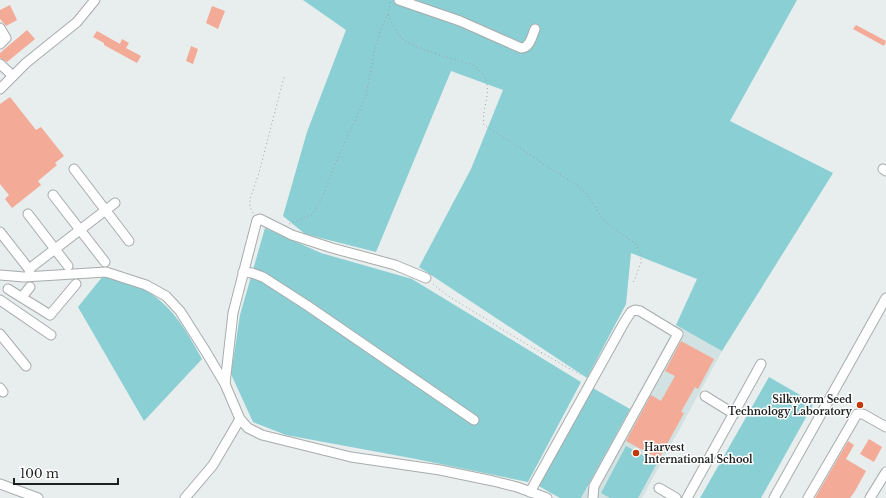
<svg xmlns="http://www.w3.org/2000/svg" width="886" height="498" font-family="'Libre Baskerville',serif">
<rect width="100%" height="100%" fill="#e8eded"/>
<path fill="#d2e1e1" d="M676 325 722 351 642 498H581Z"/>
<g fill="#89cfd4">
<path d="M303 0H797L730 121 833 173 722 351 676 325 697 279 631 253 626 304 587 378 419 267 471 169 503 90 451 71 376 252 305 234 283 216 307 132 346 30Z"/>
<path d="M265 228 321 253 412 279 581 382 528 482 416 459 286 435 253 422 231 374 240 315Z"/>
<path d="M103 276C115 280 138 285 147 291 174 308 187 332 202 359L144 421 78 307Z"/>
<path d="M769 377 814 403 761 498H700Z"/>
<path d="M591 387 630 409 581 498H560L537 485Z"/>
<path d="M626 446 657 463 638 498H610L601 493Z"/>
</g>
<g fill="#f3ab97">
<path d="M10 5 17 20 6 26 0 19V10Z"/>
<path d="M212 6 225 11 218 29 206 23Z"/>
<path d="M856 25 886 41 884 46 853 29Z"/>
<path d="M27 30 35 39 7 62 0 58V53Z"/>
<path d="M97 31 120 44 122 39 129 43 126 48 141 56 137 63 104 45V43L93 37Z"/>
<path d="M191 46 198 49 193 64 186 61Z"/>
<path d="M10 97 36 130 41 127 64 156 55 163 57 165 38 181 41 185 12 208 5 199 9 195 0 184V104Z"/>
<path d="M681 341 714 359 698 389 695 387 681 412 684 413 659 459 626 441 651 395 661 401 675 376 665 371Z"/>
<path d="M869 439 882 447 874 462 860 454Z"/>
<path d="M848 441 854 445 846 459 866 471 855 491 850 498H815Z"/>
</g>
<g fill="none" stroke-linecap="round" stroke-linejoin="round">
<g stroke="#a7acac" stroke-width="11">
<g id="minor">
<path d="M399 0 460 21 521 48C530 48 532 36 535 29"/>
<path d="M0 28 6 38 0 44"/>
<path d="M0 64 13 76"/>
<path d="M0 89 26 63 77 22 95 0"/>
<path d="M74 169 129 241"/>
<path d="M883 169 886 171"/>
<path d="M53 195 105 262"/>
<path d="M28 214 68 266"/>
<path d="M0 232 29 269 30 274"/>
<path d="M29 269 115 203"/>
<path d="M243 272 252 273 263 277 308 306 474 420"/>
<path d="M0 275 24 277 106 272 146 285 166 296 180 311 206 352 225 384 240 419 248 428 262 435 351 457 440 470 493 481 517 487 547 498"/>
<path d="M8 289 50 315 76 284"/>
<path d="M22 297 30 287"/>
<path d="M0 300 51 335"/>
<path d="M0 334 26 366"/>
<path d="M225 384 233 313 257 220 260 219 292 235 332 248 395 265 426 278"/>
<path d="M0 388 3 392"/>
<path d="M705 396 734 414"/>
<path d="M0 484 38 498"/>
<path d="M659 488 676 498"/>
<path d="M530 492 625 321 631 312 635 310 640 311 678 334 594 486 593 498"/>
<path d="M185 498 213 465 240 419"/>
<path d="M687 498 761 364"/>
<path d="M774 498 886 298"/>
<path d="M808 498 857 414H863L886 427"/>
<path d="M870 498 886 472"/>
</g>
</g>
<g stroke="#9ea2a2" stroke-width="1" stroke-dasharray="1 3" stroke-linecap="butt">
<path d="M388 15C392 23 396 32 402 39 412 47 446 57 459 61 464 63 470 63 474 66 478 68 484 75 486 80 491 95 481 111 484 125L529 154 543 164 579 186 587 194 602 218 613 228 636 244 641 256V263L633 283"/>
<path d="M253 213 250 207V199L259 173 284 77"/>
<path d="M289 224 313 214 323 196 337 160 366 96 375 48 383 24 388 15 391 1"/>
<path d="M433 284C449 298 468 308 486 319 517 339 549 357 581 375"/>
</g>
<use href="#minor" stroke="#fff" stroke-width="9"/>
</g>
<g fill="#c13909" stroke="#fff" stroke-width="1.5">
<circle cx="860" cy="405" r="4"/>
<circle cx="636" cy="453" r="4"/>
</g>
<g text-anchor="middle" dominant-baseline="central" stroke-width="3" stroke-linejoin="round" paint-order="stroke">
<g font-size="10" font-weight="bold" fill="#1e2020" stroke="#fff" text-anchor="end">
<text x="852" y="399">Silkworm Seed<tspan x="852" dy="12">Technology Laboratory</tspan></text>
<text x="644" y="447" text-anchor="start">Harvest<tspan x="644" dy="12">International School</tspan></text>
</g>
</g>
<path d="M14 478v6h104v-6" fill="none" stroke="#1e2020" stroke-width="2"/>
<text x="20" y="478" font-size="12" fill="#1e2020" stroke="#ffffff" stroke-width="3" paint-order="stroke">100 m</text>
</svg>
